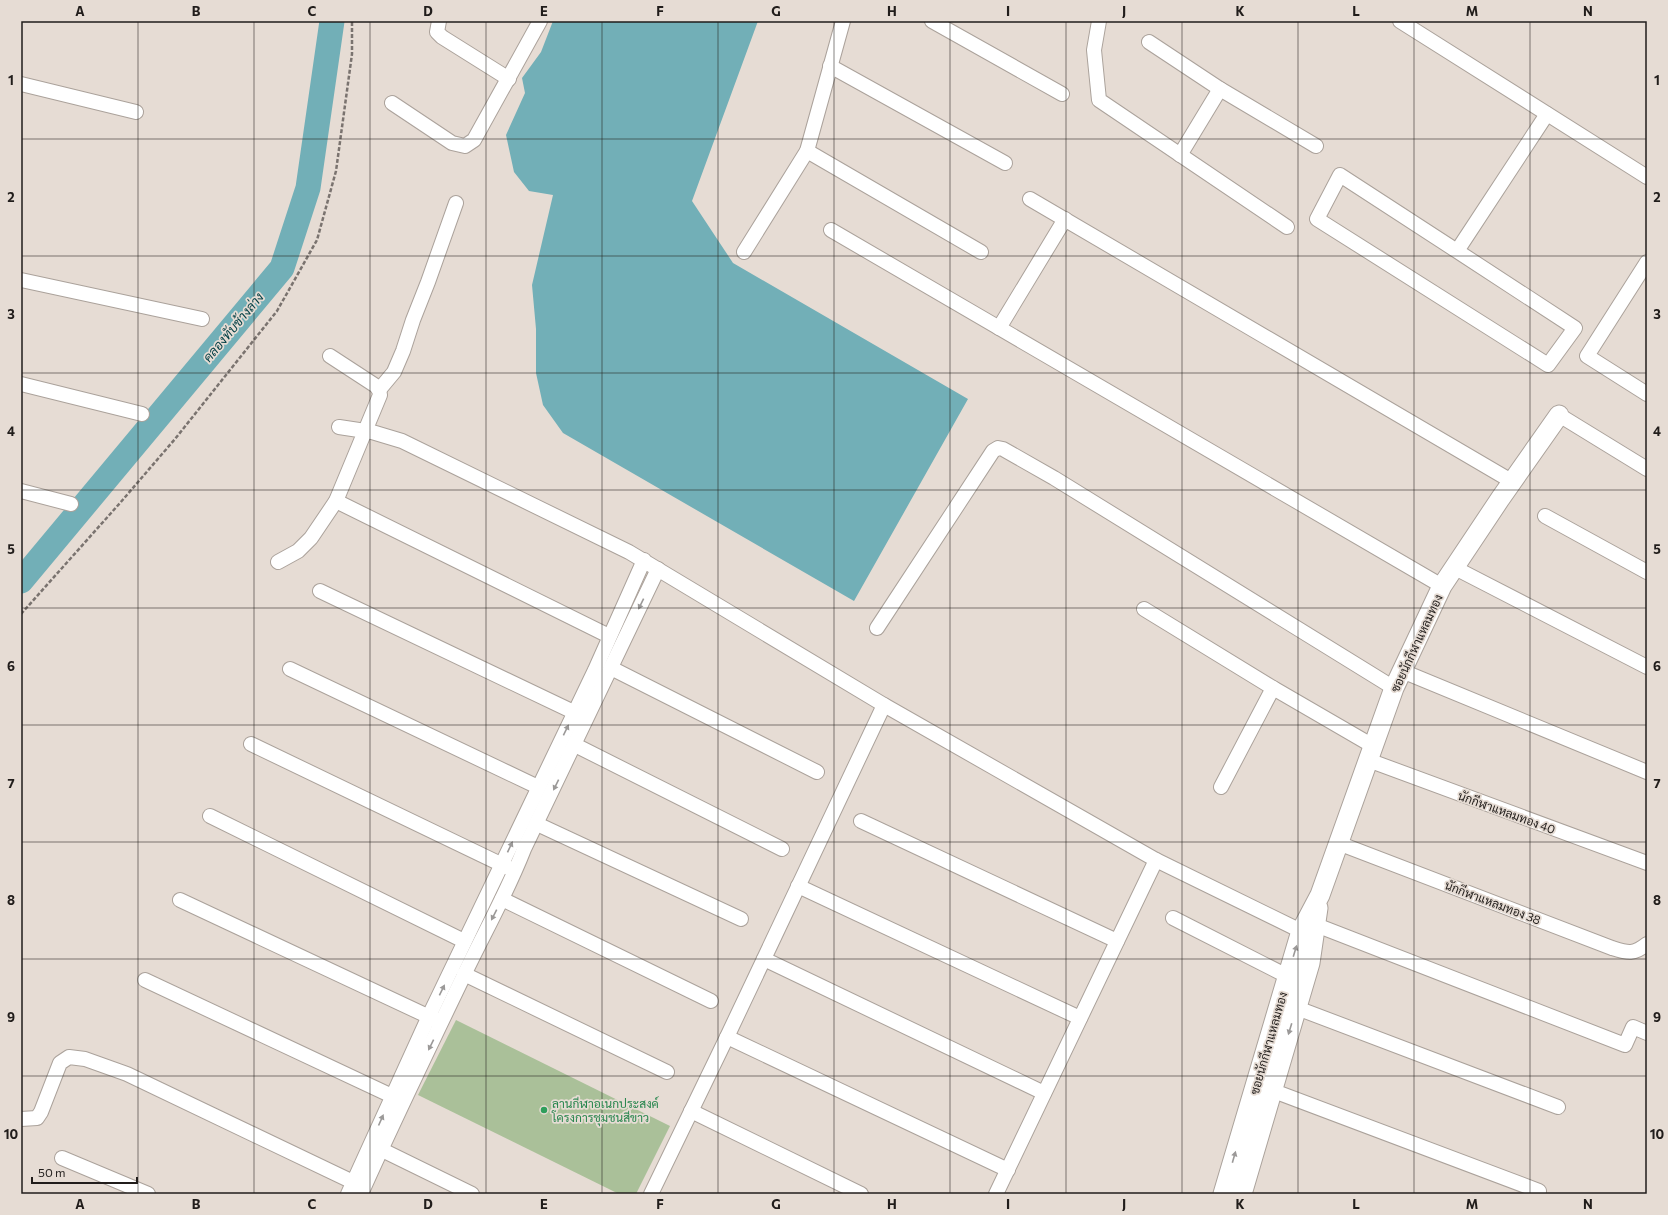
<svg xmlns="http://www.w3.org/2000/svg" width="1668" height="1215" font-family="Commissioner,Sarabun,sans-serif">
<rect width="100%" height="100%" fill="#e6dcd4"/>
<path fill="#aac099" d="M456 1020 670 1126 636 1194H619L418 1095Z"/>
<path fill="#72afb7" d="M553 21H758L692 201 733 263 968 399 854 601 563 433 543 405 536 373V329L532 285 553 195 529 191 514 172 506 135 525 93 522 78 541 52Z"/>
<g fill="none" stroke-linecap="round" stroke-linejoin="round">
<path stroke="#72afb7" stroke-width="25" d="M21 581 282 268 308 188 332 21"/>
<g stroke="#aba29b" stroke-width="16">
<g id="street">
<path d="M439 21 437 32 442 37 509 79"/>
<path d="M932 21 1062 94"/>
<path d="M1099 21 1094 50 1099 100 1287 227"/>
<path d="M1400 21 1647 177"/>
<path d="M1149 42 1220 89 1316 146"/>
<path d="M830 66 1005 163"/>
<path d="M21 84 136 112"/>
<path d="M392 103 452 143 465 146 474 140 540 21"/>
<path d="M807 151 981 252"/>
<path d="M1180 155 1220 89"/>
<path d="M1030 199 1513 482"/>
<path d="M831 230 1442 586"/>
<path d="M1457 251 1575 328 1548 365 1317 219 1340 175 1457 251 1547 114"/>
<path d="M744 252 807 151 843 21"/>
<path d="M1647 262 1587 356 1647 394"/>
<path d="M21 280 202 319"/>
<path d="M999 328 1065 219"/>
<path d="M21 384 142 414"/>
<path d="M379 390 394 372 403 351 413 320 428 282 456 203"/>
<path d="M1559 415 1647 469"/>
<path d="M339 427 372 432 402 441 629 552 884 705 1156 860 1301 931"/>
<path d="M21 491 71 504"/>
<path d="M336 501 609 636"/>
<path d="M1545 516 1647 572"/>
<path d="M278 562 298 551 311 538 336 501 380 395 379 390 376 386 330 356"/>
<path d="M1455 568 1647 667"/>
<path d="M320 591 582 716"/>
<path d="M1144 609 1273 688 1373 746"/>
<path d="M877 628 993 451 998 448 1003 449 1054 478 1394 688"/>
<path d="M611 668 817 772"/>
<path d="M290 669 538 787"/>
<path d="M1402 671 1647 772"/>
<path d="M251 744 511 869"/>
<path d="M575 745 782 849"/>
<path d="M1368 760 1647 863"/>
<path d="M1221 787 1273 688"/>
<path d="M210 816 464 941"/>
<path d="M861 821 1117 941"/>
<path d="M537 824 741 919"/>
<path d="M1338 843 1612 948C1628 953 1633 955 1647 944"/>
<path d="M798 886 1080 1018"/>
<path d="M502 899 711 1001"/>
<path d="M180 900 436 1020"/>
<path d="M1173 918 1287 976"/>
<path d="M1316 925 1625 1045 1633 1027 1647 1033"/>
<path d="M764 959 1044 1093"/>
<path d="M464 974 667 1072"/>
<path d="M145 980 392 1096"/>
<path d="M1297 1008 1558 1107"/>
<path d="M727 1037 1008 1170"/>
<path d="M1271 1090 1539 1191"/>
<path d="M691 1111 861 1194"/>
<path d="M21 1119 37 1118 41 1112 60 1063 69 1057 85 1059 127 1074 353 1182"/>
<path d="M374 1146 472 1194"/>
<path d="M62 1158 148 1194"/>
<path d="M348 1194 429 1016 595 670 644 560"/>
<path d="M361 1194C394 1120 429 1048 464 975 484 933 507 893 524 849L658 569"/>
<path d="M651 1194 727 1037 884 705"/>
<path d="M996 1194 1156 860"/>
</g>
</g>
<g stroke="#aba29b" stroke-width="21">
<g id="secondary">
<path d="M1223 1194 1301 931 1320 895 1394 688 1442 586 1500 499 1559 415"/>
<path d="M1242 1194 1310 963 1318 908"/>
</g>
</g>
<path stroke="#7a736f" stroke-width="2.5" stroke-dasharray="4 2" stroke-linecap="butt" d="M21 614 120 503 175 439 277 311 317 240 336 171 352 54V21"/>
<use href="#street" stroke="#fff" stroke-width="14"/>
<use href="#secondary" stroke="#fff" stroke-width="19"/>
</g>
<defs><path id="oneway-solid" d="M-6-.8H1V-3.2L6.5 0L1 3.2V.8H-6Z"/></defs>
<g fill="#9b9998">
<use href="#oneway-solid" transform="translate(641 604) rotate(116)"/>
<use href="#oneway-solid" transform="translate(566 730) rotate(-64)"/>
<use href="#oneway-solid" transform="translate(556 785) rotate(116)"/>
<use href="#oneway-solid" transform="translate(510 847) rotate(-65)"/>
<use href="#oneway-solid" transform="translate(494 915) rotate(117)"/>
<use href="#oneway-solid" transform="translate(1295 951) rotate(-73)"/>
<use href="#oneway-solid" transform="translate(442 990) rotate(-64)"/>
<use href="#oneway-solid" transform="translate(1290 1029) rotate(107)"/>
<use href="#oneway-solid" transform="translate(431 1045) rotate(116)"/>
<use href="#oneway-solid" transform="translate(381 1120) rotate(-66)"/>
<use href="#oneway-solid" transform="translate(1234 1157) rotate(-74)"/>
</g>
<path fill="none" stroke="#211d1b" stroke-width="1" stroke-opacity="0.55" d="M138 21V1194M254 21V1194M370 21V1194M486 21V1194M602 21V1194M718 21V1194M834 21V1194M950 21V1194M1066 21V1194M1182 21V1194M1298 21V1194M1414 21V1194M1530 21V1194M21 139H1647M21 256H1647M21 373H1647M21 490H1647M21 608H1647M21 725H1647M21 842H1647M21 959H1647M21 1076H1647"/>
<circle fill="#2e9e5b" stroke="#e6dcd4" stroke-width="1.5" cx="544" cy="1110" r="4"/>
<g text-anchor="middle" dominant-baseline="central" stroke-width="3.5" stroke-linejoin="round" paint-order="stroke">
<g font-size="12" fill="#211d1b" stroke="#e6dcd4">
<text transform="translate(1416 643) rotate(-65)">ซอยนักกีฬาแหลมทอง</text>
<text transform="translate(1507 812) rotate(20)">นักกีฬาแหลมทอง 40</text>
<text transform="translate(1493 902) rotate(21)">นักกีฬาแหลมทอง 38</text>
<text transform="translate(1268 1043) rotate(-74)">ซอยนักกีฬาแหลมทอง</text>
</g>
<g font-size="12" fill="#27864d" stroke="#e6dcd4" text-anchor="start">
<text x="552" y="1103">ลานกีฬาอเนกประสงค์<tspan x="552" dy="14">โครงการชุมชนสีขาว</tspan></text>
</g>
<g font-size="13" font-style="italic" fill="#044046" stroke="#e6dcd4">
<text transform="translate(233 327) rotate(-50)">คลองทับช้างล่าง</text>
</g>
</g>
<rect width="1668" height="1215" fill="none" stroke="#e6dcd4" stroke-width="44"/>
<path d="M32 1177v6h105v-6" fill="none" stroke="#211d1b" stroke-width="2"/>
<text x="38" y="1177" font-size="12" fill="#211d1b" stroke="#e6dcd4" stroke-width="3" paint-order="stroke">50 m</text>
<rect x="22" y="22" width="1624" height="1171" fill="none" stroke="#211d1b" stroke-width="1.5"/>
<g font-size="13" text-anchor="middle" font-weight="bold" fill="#211d1b">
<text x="80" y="16">A</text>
<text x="196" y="16">B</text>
<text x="312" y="16">C</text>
<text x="428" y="16">D</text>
<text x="544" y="16">E</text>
<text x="660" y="16">F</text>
<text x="776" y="16">G</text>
<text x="892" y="16">H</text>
<text x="1008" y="16">I</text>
<text x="1124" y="16">J</text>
<text x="1240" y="16">K</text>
<text x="1356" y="16">L</text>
<text x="1472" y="16">M</text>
<text x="1588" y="16">N</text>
<text x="11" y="85">1</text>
<text x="1657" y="85">1</text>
<text x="11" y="202">2</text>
<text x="1657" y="202">2</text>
<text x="11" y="319">3</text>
<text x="1657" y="319">3</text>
<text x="11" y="436">4</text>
<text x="1657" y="436">4</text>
<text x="11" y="554">5</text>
<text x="1657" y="554">5</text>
<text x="11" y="671">6</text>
<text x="1657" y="671">6</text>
<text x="11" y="788">7</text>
<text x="1657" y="788">7</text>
<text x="11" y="905">8</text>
<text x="1657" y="905">8</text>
<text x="11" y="1022">9</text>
<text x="1657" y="1022">9</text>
<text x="11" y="1139">10</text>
<text x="1657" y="1139">10</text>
<text x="80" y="1209">A</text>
<text x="196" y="1209">B</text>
<text x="312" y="1209">C</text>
<text x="428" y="1209">D</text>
<text x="544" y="1209">E</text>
<text x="660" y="1209">F</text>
<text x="776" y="1209">G</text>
<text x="892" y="1209">H</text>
<text x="1008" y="1209">I</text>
<text x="1124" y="1209">J</text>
<text x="1240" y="1209">K</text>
<text x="1356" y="1209">L</text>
<text x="1472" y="1209">M</text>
<text x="1588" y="1209">N</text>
</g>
</svg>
